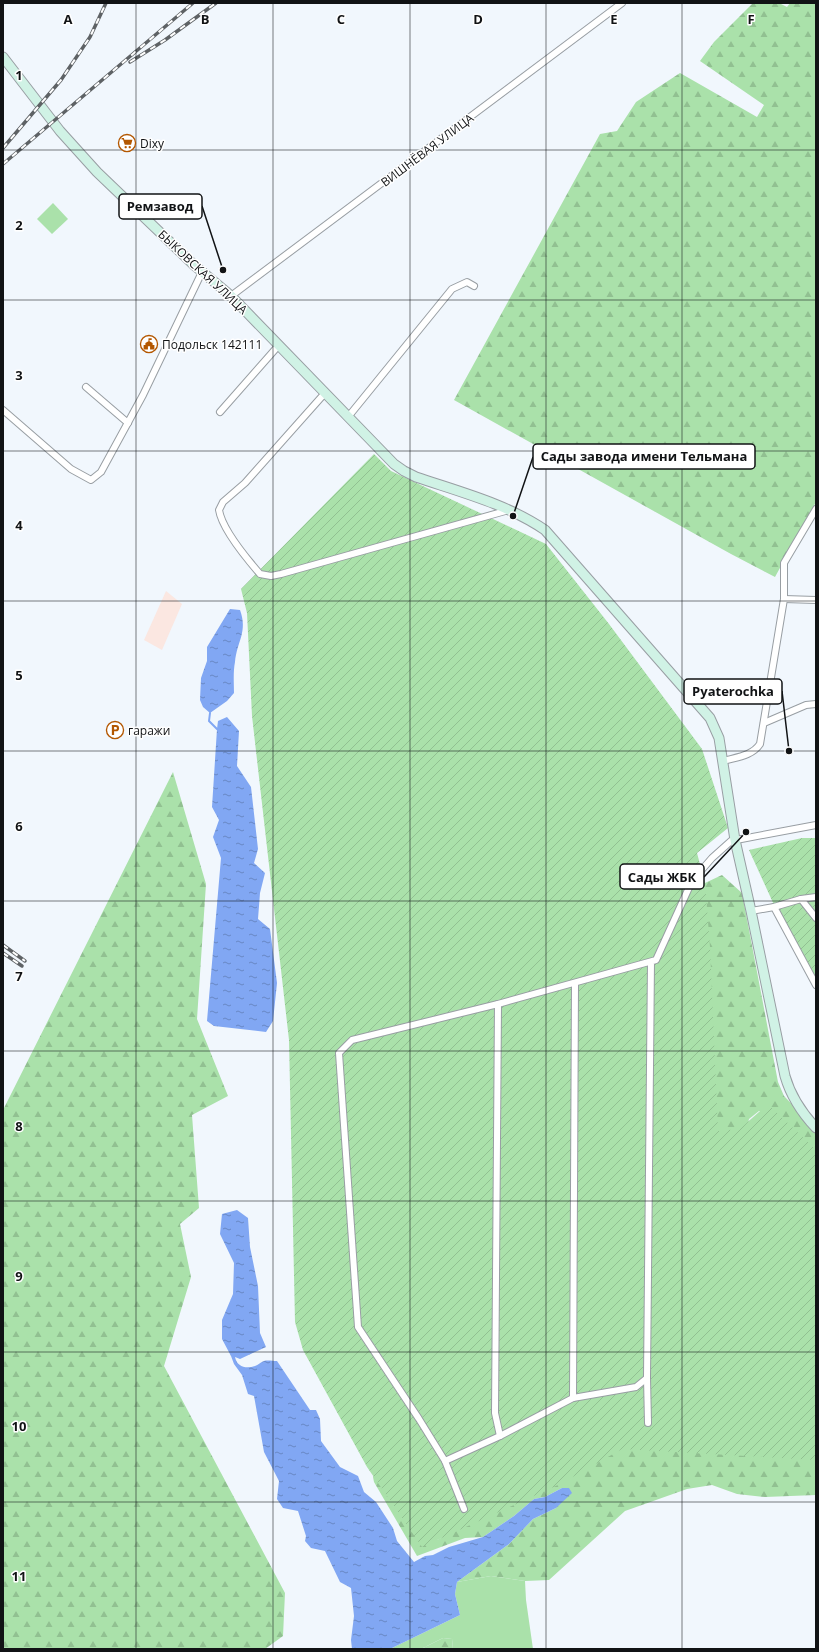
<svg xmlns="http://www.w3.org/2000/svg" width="819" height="1652" font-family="'Open Sans',sans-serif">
<defs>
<pattern id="forest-firs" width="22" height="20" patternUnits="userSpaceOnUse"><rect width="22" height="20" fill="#aae1aa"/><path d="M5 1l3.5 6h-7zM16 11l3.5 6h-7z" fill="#91c091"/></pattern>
<pattern id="garden-furrows" width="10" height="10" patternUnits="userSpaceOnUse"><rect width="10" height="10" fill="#aae1aa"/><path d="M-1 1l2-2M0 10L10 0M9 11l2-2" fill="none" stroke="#91c091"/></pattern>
<pattern id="water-ripples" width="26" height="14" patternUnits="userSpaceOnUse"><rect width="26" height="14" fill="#81a7f3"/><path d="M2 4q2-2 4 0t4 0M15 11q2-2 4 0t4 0" fill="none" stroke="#6887c4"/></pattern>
</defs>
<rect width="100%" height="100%" fill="#f1f7fd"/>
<path fill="#fbe7e1" d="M166 591 182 604 162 650 144 640Z"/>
<g fill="#aae1aa">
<path d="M53 203 68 219 52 234 37 219Z"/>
<path d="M491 1576 525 1581 526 1600 533 1649H453L452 1639 443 1638 421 1649H390L460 1615 455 1594 457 1582Z"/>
</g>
<g fill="url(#forest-firs)">
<path d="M753 3H779L787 7 790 3H816V502L775 577 731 554 454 400 600 134 617 131 636 102 680 73 757 117 764 105 700 61 714 42Z"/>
<path d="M173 772 206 884 197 1019 228 1096 192 1115 199 1208 180 1224 191 1277 164 1366 285 1593 283 1636 265 1649H3V1110Z"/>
<path d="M722 875 742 893 778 1082 784 1096 816 1129V1153L776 1115 759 1111 749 1119 685 1419 702 895 705 883Z"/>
<path d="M628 1440 816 1453V1495L765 1497 737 1494 712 1485 687 1489 625 1511 549 1580 525 1581 491 1576 457 1582 509 1544 533 1519 556 1508 562 1488 545 1497 534 1499 514 1516 483 1537 465 1538 417 1556 374 1482 373 1477 377 1472 425 1538 437 1540Z"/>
<path d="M443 1638 452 1639 453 1649H421Z"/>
</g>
<g fill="url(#garden-furrows)">
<path d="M374 454 391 471 546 544 609 624 702 749 728 828 697 853 705 883 710 947 718 1131 740 1129 768 1104 816 1150V1460L622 1449 560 1484 422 1547 367 1467 303 1350 295 1322 289 1040 252 716 247 613 241 589Z"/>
<path d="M802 838H816V981L790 940 749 850Z"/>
</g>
<g fill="url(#water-ripples)">
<path d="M230 609 240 610C248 632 237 641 235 662 233 672 234 683 234 693L227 701 210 713 203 707 200 700 201 678 207 661V647Z"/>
<path d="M227 717 239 731 237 766 251 787 258 849 254 863 265 873 260 893 258 919 270 929 277 983 273 1021 266 1032 214 1026 207 1021 221 858 213 837 219 820 212 807 217 729 218 721Z"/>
<path d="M237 1210 248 1218 250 1247 258 1286 260 1333 266 1347 240 1359 235 1357C237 1367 246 1369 255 1366 258 1365 261 1362 264 1361 267 1360 273 1361 277 1361L310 1410H316L320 1419 321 1441 340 1467 358 1476 364 1492 376 1502 393 1528 397 1541 414 1562 425 1556 433 1555 449 1547 483 1537 514 1516 534 1499 545 1497 562 1488H569L572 1493 556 1508 533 1519 509 1544 457 1582 455 1594 460 1615 390 1649H352L351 1640 354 1616 351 1588 340 1582 325 1551 311 1548 305 1541 306 1536 298 1511 283 1508 277 1499 279 1481 264 1452 254 1396 248 1394 242 1375 234 1364 231 1356 222 1339V1320L233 1294 234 1263 220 1234 222 1214Z"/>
</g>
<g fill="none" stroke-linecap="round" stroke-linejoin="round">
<path stroke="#81a7f3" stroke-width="2" d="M210 713 209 721 217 729"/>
<g stroke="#989ea3" stroke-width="8">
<g id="street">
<path d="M231 296 622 3"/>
<path d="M86 387 128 423"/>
<path d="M325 393 245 483 223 502 219 510C222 529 247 559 260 574L271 576 281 574 509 510"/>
<path d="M3 410 71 469 91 480 101 472 143 395 202 272"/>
<path d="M220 412 279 345"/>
<path d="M348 417 452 289 467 282 474 286"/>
<path d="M784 599 816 600"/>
<path d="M764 723 806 705 816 704"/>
<path d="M723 761C737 757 752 756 760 744L784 599V563L816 509"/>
<path d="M801 899 816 897"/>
<path d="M774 907 816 985"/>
<path d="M751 911 774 907 801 899 816 918"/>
<path d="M651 962 647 1378 636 1387 573 1398 500 1436 445 1461 419 1419 358 1327 339 1053 352 1040 498 1004 656 960 692 881 712 858 731 841 816 825"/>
<path d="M498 1004 495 1413 500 1436"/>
<path d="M647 1378 648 1423"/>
<path d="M573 1398 575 984"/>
<path d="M445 1461 464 1509"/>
</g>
</g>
<g stroke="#989ea3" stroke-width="11">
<path id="secondary" d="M3 57 60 131 97 172 194 265 231 296 394 464 404 471 416 477C460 492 507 504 545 530L710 718 719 738 735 840 751 911 785 1076C791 1097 801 1112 816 1128"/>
</g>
<use href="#street" stroke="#fff" stroke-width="6"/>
<use href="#secondary" stroke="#d0f2e5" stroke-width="9"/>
<g stroke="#5e6265" stroke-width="3.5">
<g id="rail">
<path d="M130 62 165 40 216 3"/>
<path d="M3 148 61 80 90 37 106 3"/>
<path d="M3 164 193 3"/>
<path d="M3 945 25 961"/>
<path d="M3 953 22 966"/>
</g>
</g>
<use href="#rail" stroke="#fff" stroke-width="2" stroke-dasharray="6" stroke-linecap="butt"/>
</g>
<path fill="none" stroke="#111315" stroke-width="1" stroke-opacity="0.55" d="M136 3V1649M273 3V1649M410 3V1649M546 3V1649M682 3V1649M3 150H816M3 300H816M3 451H816M3 601H816M3 751H816M3 901H816M3 1051H816M3 1201H816M3 1352H816M3 1502H816"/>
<defs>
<g id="supermarket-ring" transform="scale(0.9)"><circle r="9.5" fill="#fff" stroke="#b35700" stroke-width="1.5"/><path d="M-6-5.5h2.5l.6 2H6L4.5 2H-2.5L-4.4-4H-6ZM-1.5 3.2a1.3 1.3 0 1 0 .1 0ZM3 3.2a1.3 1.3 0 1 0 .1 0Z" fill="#b35700"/></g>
<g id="civic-ring" transform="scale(0.9)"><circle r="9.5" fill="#fff" stroke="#b35700" stroke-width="1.5"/><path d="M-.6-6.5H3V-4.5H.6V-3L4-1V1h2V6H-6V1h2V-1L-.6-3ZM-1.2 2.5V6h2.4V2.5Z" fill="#b35700"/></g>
<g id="parking-ring" transform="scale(0.9)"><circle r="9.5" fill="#fff" stroke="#b35700" stroke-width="1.5"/><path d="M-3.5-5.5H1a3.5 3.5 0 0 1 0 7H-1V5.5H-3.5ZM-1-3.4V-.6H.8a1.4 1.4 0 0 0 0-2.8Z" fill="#b35700"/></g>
</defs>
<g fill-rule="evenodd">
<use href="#supermarket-ring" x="127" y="143"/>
<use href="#civic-ring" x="149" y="344"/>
<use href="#parking-ring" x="115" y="730"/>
</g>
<g text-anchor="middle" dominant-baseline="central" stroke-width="3" stroke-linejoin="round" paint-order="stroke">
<g font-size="12" fill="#111315" stroke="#fff" text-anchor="start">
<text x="140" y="143">Dixy</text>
<text x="162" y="344">Подольск 142111</text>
<text x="128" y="730">гаражи</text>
</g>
<g font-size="12" fill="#111315" stroke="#fff">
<text transform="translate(427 150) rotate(-37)">ВИШНЁВАЯ УЛИЦА</text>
<text transform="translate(203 272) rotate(43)">БЫКОВСКАЯ УЛИЦА</text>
</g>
</g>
<g font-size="13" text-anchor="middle" font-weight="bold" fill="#111315" stroke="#fff" stroke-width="3" stroke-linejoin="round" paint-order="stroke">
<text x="68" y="24">A</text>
<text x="205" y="24">B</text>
<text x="341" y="24">C</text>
<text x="478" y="24">D</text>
<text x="614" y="24">E</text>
<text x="751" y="24">F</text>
<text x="19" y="80">1</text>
<text x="19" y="230">2</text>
<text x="19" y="380">3</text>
<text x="19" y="530">4</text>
<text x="19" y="680">5</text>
<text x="19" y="831">6</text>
<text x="19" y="981">7</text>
<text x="19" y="1131">8</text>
<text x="19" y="1281">9</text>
<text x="19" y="1431">10</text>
<text x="19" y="1581">11</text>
</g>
<path fill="none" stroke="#111315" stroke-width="1.5" d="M223 270L202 206M513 516L533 457M789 751L782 691M746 832L704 877"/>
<g fill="#111315" stroke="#fff" stroke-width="1.5">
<circle cx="223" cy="270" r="4"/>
<circle cx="513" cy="516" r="4"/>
<circle cx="789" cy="751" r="4"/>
<circle cx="746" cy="832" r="4"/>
</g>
<g fill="#fff" stroke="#111315" stroke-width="1.5">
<rect x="119" y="194" width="83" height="25" rx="4"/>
<rect x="533" y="444" width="222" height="25" rx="4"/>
<rect x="684" y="679" width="98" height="25" rx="4"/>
<rect x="620" y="864" width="84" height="25" rx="4"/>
</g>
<g font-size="13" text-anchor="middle" font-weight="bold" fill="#111315">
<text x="160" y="211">Ремзавод</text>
<text x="644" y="461">Сады завода имени Тельмана</text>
<text x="733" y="696">Pyaterochka</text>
<text x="662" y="882">Сады ЖБК</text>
</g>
<rect width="819" height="1652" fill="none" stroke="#111315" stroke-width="8"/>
</svg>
